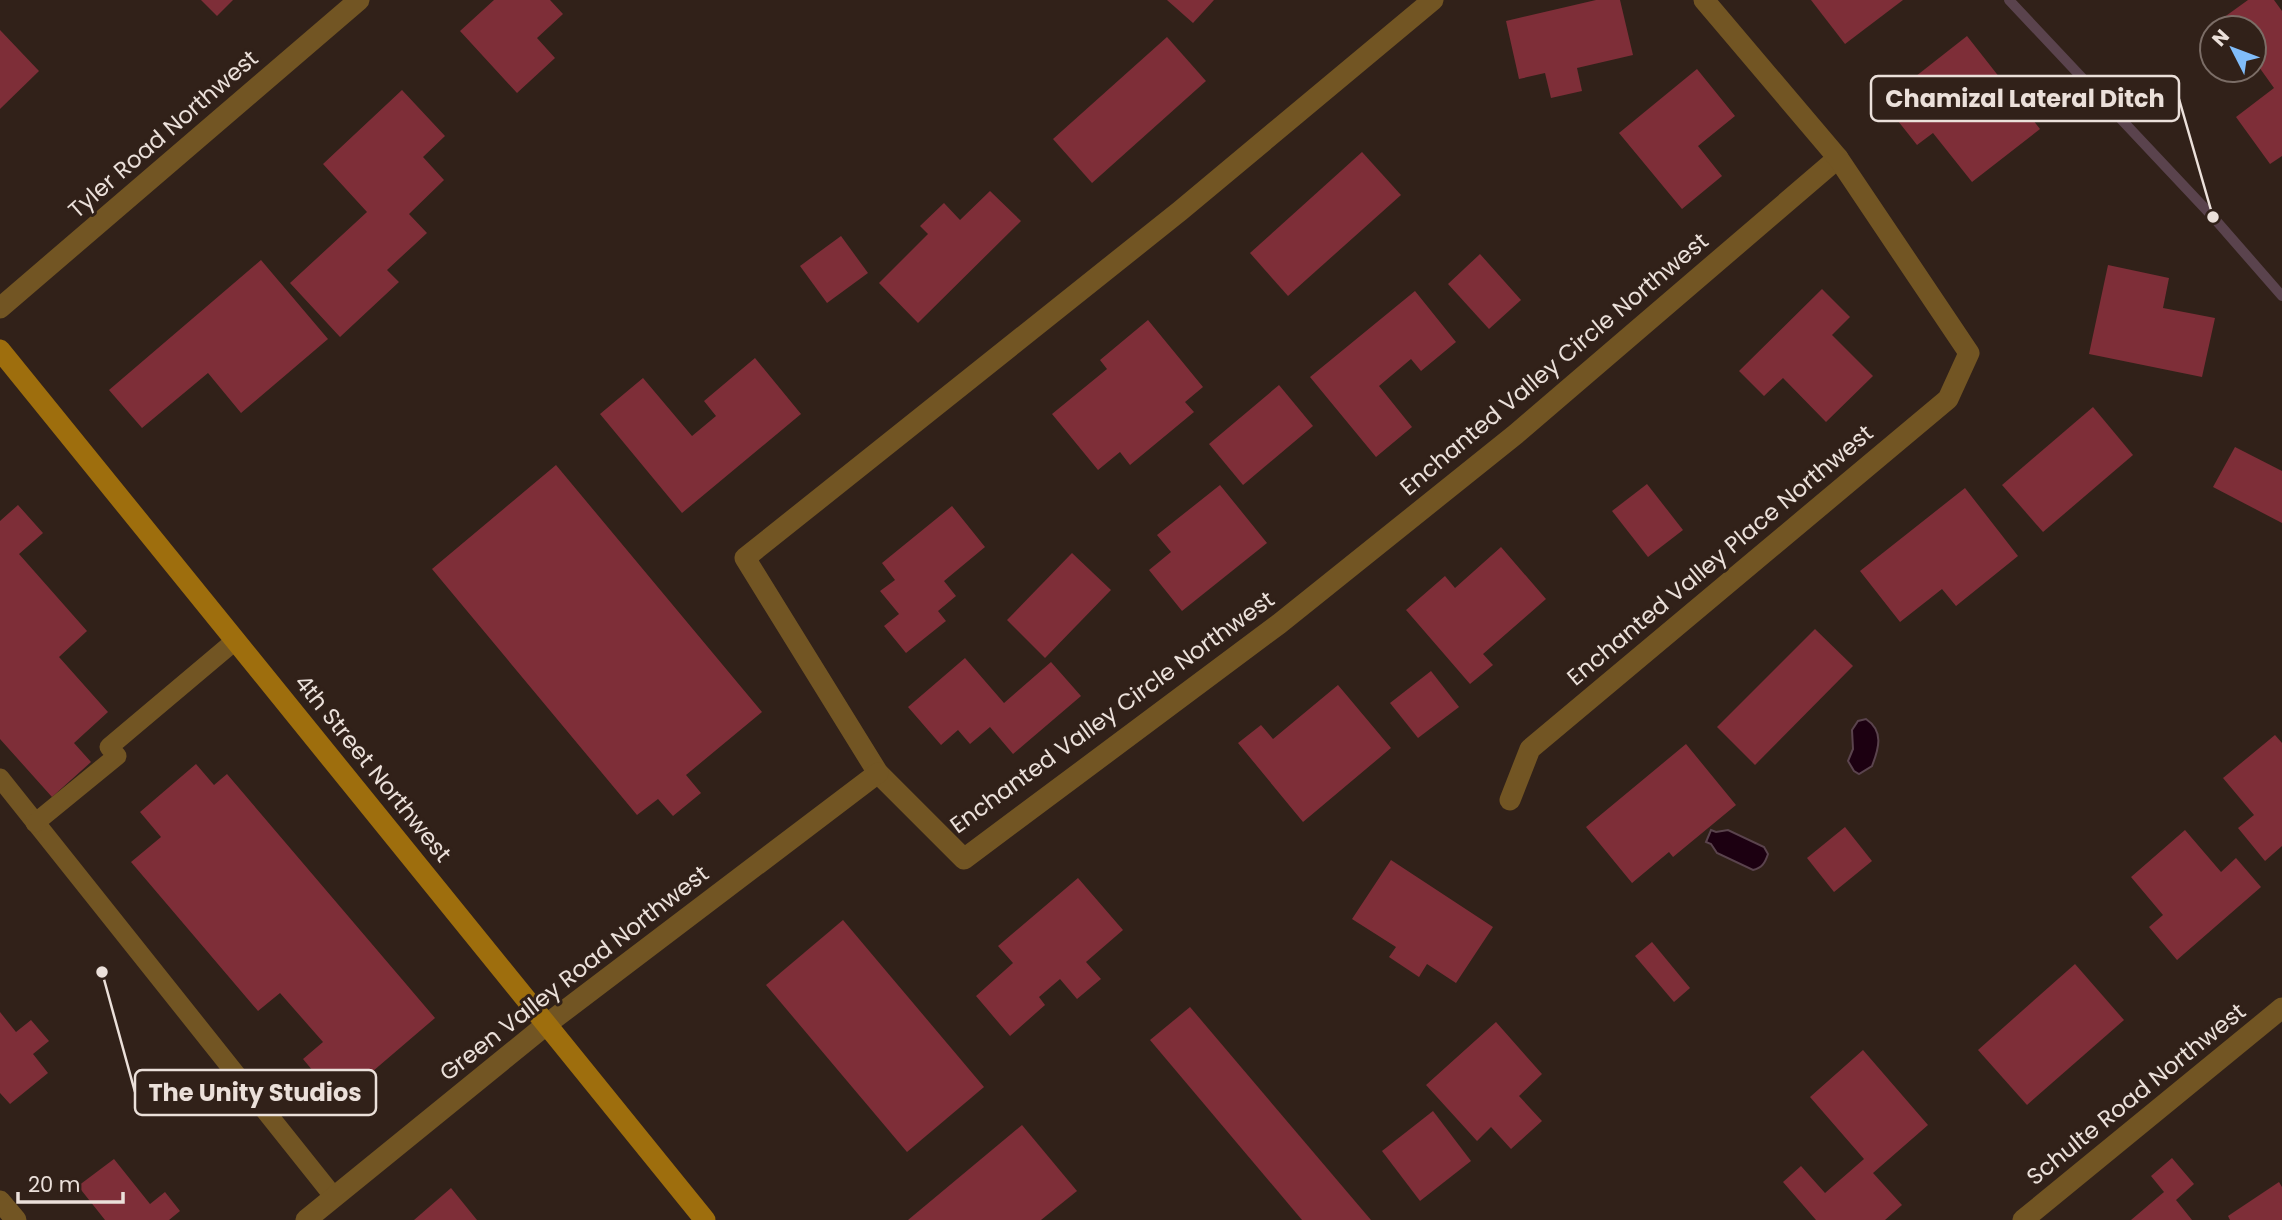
<svg xmlns="http://www.w3.org/2000/svg" width="2282" height="1220" font-family="Poppins,sans-serif">
<rect width="100%" height="100%" fill="#312119"/>
<g fill="#1c0011" stroke="#5a434d" stroke-width="2">
<path d="M1866 719C1884 731 1879 748 1872 766L1859 774 1854 771 1848 761 1853 749 1852 730 1858 721Z"/>
<path d="M1711 830 1716 832 1728 830 1764 847 1768 854C1765 863 1762 868 1753 870L1717 853 1711 844 1706 842Z"/>
</g>
<g fill="none" stroke-linecap="round" stroke-linejoin="round">
<path stroke="#5a434d" stroke-width="10" d="M2009 0 2213 217 2282 296"/>
</g>
<g fill="#7e2e38">
<path d="M201 0H233L217 16Z"/>
<path d="M494 0H550L563 14 537 38 555 58 517 93 460 31Z"/>
<path d="M1167 0H1214L1193 23Z"/>
<path d="M1596 0H1620L1633 55 1577 68 1582 91 1551 98 1545 73 1519 79 1506 21Z"/>
<path d="M1811 0H1903L1845 44Z"/>
<path d="M2248 0H2274L2282 11V156L2270 164 2236 117 2274 88 2254 60V28H2230L2223 18Z"/>
<path d="M0 30 39 71 0 109Z"/>
<path d="M1967 36 2040 129 1972 182 1933 133 1917 145 1883 102Z"/>
<path d="M1167 37 1206 81 1092 183 1053 139Z"/>
<path d="M1697 69 1735 116 1698 146 1722 176 1682 209 1619 133Z"/>
<path d="M402 90 445 136 423 157 444 180 409 214 427 233 387 270 399 282 340 337 290 283 367 212 323 164Z"/>
<path d="M1362 152 1401 195 1288 296 1250 253Z"/>
<path d="M990 191 1021 221 918 323 879 283 928 234 920 226 944 203 960 220Z"/>
<path d="M841 236 868 273 827 303 800 266Z"/>
<path d="M1480 254 1521 300 1489 329 1448 284Z"/>
<path d="M261 260 328 339 241 413 208 373 142 428 109 390Z"/>
<path d="M2108 265 2169 278 2163 308 2215 318 2202 377 2089 354Z"/>
<path d="M1822 289 1850 317 1832 335 1873 376 1826 422 1783 378 1764 396 1739 371Z"/>
<path d="M1415 291 1456 342 1421 371 1411 359 1379 386 1412 427 1376 457 1310 377Z"/>
<path d="M1148 320 1203 387 1185 402 1194 412 1130 465 1120 452 1098 470 1052 414 1107 369 1100 360Z"/>
<path d="M755 358 801 414 682 513 600 414 643 378 692 436 716 416 704 401Z"/>
<path d="M1279 385 1313 426 1243 485 1209 444Z"/>
<path d="M2093 407 2133 455 2043 532 2002 485Z"/>
<path d="M2235 447 2282 471V523L2213 487Z"/>
<path d="M556 465 762 712 686 775 701 793 673 816 658 799 637 815 432 569Z"/>
<path d="M1647 484 1683 530 1648 557 1612 511Z"/>
<path d="M1220 485 1267 543 1182 611 1149 570 1171 552 1157 535Z"/>
<path d="M1965 488 2018 556 1956 606 1942 589 1900 622 1860 571Z"/>
<path d="M18 505 43 533 19 554 87 631 59 657 108 712 74 743 91 762 52 797 0 739V521Z"/>
<path d="M952 506 985 547 944 581 956 596 938 611 946 621 906 653 884 626 899 614 880 591 895 580 882 563Z"/>
<path d="M1501 547 1546 599 1483 654 1493 665 1470 684 1406 610 1445 576 1455 588Z"/>
<path d="M1072 553 1111 590 1045 658 1007 620Z"/>
<path d="M1815 629 1853 666 1755 765 1717 727Z"/>
<path d="M965 658 1004 703 1051 662 1081 696 1013 754 990 727 970 744 958 730 941 745 908 707Z"/>
<path d="M1431 671 1459 707 1418 738 1390 703Z"/>
<path d="M1338 685 1391 748 1303 822 1238 743 1261 725 1273 739Z"/>
<path d="M2275 735 2282 743V846L2265 861 2238 828 2254 815 2223 778Z"/>
<path d="M1686 744 1736 805 1673 857 1669 852 1632 883 1586 827Z"/>
<path d="M196 764 214 785 227 774 435 1018 338 1101 303 1059 323 1042 280 993 258 1011 131 862 161 837 140 812Z"/>
<path d="M1845 827 1872 861 1834 892 1807 858Z"/>
<path d="M2185 830 2221 872 2236 858 2261 887 2177 960 2149 927 2163 915 2131 877Z"/>
<path d="M1391 860 1493 927 1456 983 1427 964 1419 977 1389 957 1396 947 1352 919Z"/>
<path d="M1078 878 1123 930 1086 962 1101 979 1077 999 1060 979 1039 997 1045 1005 1010 1036 976 996 1013 963 998 946Z"/>
<path d="M843 920 984 1087 907 1152 766 985Z"/>
<path d="M1652 942 1690 988 1674 1002 1635 956Z"/>
<path d="M2075 964 2124 1020 2027 1105 1978 1050Z"/>
<path d="M1190 1007 1371 1220H1302L1150 1040Z"/>
<path d="M0 1012 16 1032 31 1020 49 1041 33 1054 48 1073 10 1104 0 1093Z"/>
<path d="M1496 1022 1542 1074 1519 1096 1542 1121 1511 1149 1491 1127 1477 1141 1426 1085Z"/>
<path d="M1863 1050 1928 1125 1873 1173 1902 1205 1885 1220H1816L1783 1182 1801 1166 1825 1193 1864 1159 1810 1097Z"/>
<path d="M1433 1111 1471 1161 1420 1201 1382 1151Z"/>
<path d="M1022 1125 1077 1191 1041 1220H908Z"/>
<path d="M2172 1158 2194 1184 2176 1200 2192 1220H2131L2164 1192 2151 1176Z"/>
<path d="M114 1159 150 1204 165 1192 180 1211 169 1220H105L78 1186Z"/>
<path d="M2279 1182 2282 1187V1220H2230L2228 1216Z"/>
<path d="M451 1188 477 1220H414Z"/>
</g>
<g fill="none" stroke-linecap="round" stroke-linejoin="round">
<g stroke="#725523" stroke-width="19">
<path d="M0 778 334 1197"/>
<path d="M35 823 117 756 109 747 236 640"/>
</g>
<g stroke="#725523" stroke-width="21">
<path d="M1433 0 1180 211 745 558 878 773 964 859 1279 624 1516 434 1838 158"/>
<path d="M0 308 359 0"/>
<path d="M1510 800 1530 749 1948 399 1969 353 1838 158 1704 0"/>
<path d="M0 1201 16 1220"/>
<path d="M306 1220 547 1024 878 773"/>
<path d="M2023 1220 2282 1008"/>
</g>
<path stroke="#9e6e0d" stroke-width="21" d="M0 350 705 1220"/>
</g>
<g text-anchor="middle" dominant-baseline="central" stroke-width="6" stroke-linejoin="round" paint-order="stroke">
<g font-size="23" fill="#ebe0da" stroke="#312119">
<text transform="translate(163 134) rotate(-41)">Tyler Road Northwest</text>
<text transform="translate(1554 364) rotate(-40)">Enchanted Valley Circle Northwest</text>
<text transform="translate(1720 555) rotate(-40)">Enchanted Valley Place Northwest</text>
<text transform="translate(1112 712) rotate(-36)">Enchanted Valley Circle Northwest</text>
<text transform="translate(373 768) rotate(51)">4th Street Northwest</text>
<text transform="translate(574 973) rotate(-38)">Green Valley Road Northwest</text>
<text transform="translate(2136 1094) rotate(-39)">Schulte Road Northwest</text>
</g>
</g>
<path fill="none" stroke="#ebe0da" stroke-width="2.5" d="M2213 217L2179 99M102 972L135 1092"/>
<g fill="#ebe0da" stroke="#312119" stroke-width="2.5">
<circle cx="2213" cy="217" r="7"/>
<circle cx="102" cy="972" r="7"/>
</g>
<g fill="#312119" stroke="#ebe0da" stroke-width="2.5">
<rect x="1871" y="76" width="308" height="45" rx="7"/>
<rect x="135" y="1070" width="241" height="45" rx="7"/>
</g>
<g font-size="24" text-anchor="middle" font-weight="bold" fill="#ebe0da">
<text x="2025" y="107">Chamizal Lateral Ditch</text>
<text x="255" y="1101">The Unity Studios</text>
</g>
<g transform="translate(2233 49) rotate(312)"><circle r="33" fill="#312119" stroke="#7b6d66" stroke-width="2"/>
<path d="M0-5L12 26L0 18L-12 26Z" fill="#81bdfa"/>
<text y="-10" font-size="19" font-weight="bold" text-anchor="middle" fill="#ebe0da">N</text>
</g>
<path d="M18 1192v10h105v-10" fill="none" stroke="#ebe0da" stroke-width="3.5"/>
<text x="28" y="1192" font-size="21" fill="#ebe0da" stroke="#312119" stroke-width="5" paint-order="stroke">20 m</text>
</svg>
